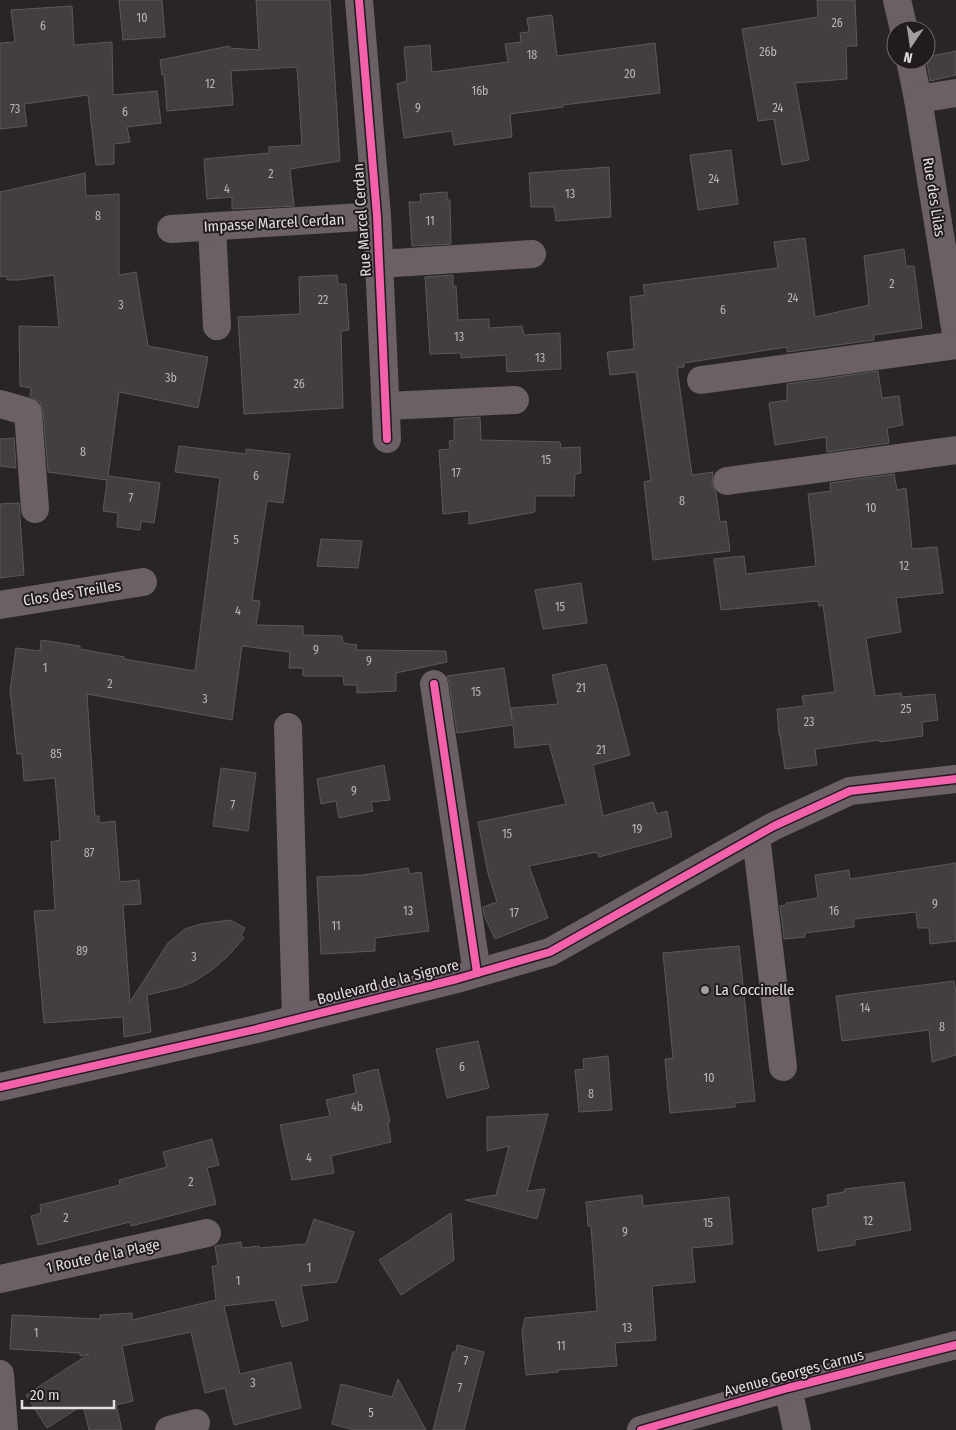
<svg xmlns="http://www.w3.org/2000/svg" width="956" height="1430" font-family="'Fira Sans Condensed',sans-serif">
<rect width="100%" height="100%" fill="#292527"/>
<g fill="#433f41" stroke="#5a5859">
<path d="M119 0H162L165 37 123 40Z"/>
<path d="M256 0H330L340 161 290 169 294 206 232 209V197L207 199 204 159 269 153V147L302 145 297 67 231 71 233 105 167 111 164 74 162 75 160 60 229 46V48L259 50Z"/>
<path d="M817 0H855L857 46H846L847 79 795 83 809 160 782 165 774 119 758 121 742 29 818 17Z"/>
<path d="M72 6 74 45 112 42 113 95 157 91 161 123 127 127 130 142 114 144V164L96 165 88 95 24 104 27 126 0 129V43L15 42 11 10Z"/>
<path d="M552 15 557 56 655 43 660 93 563 105V107L510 114 512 137 454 145 452 131 404 138 397 84 407 81 404 47 430 45 432 72 508 62 505 44 521 42 520 33 529 32 527 18Z"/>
<path d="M956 51V75L930 81 926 57Z"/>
<path d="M731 150 738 204 698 210 690 155Z"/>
<path d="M609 167 611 217 556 221 554 207H531L529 173Z"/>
<path d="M85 173 86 196 119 194V275L136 272 148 346 208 357 198 408 119 392 108 476 160 483 154 523 141 521 140 530 117 527 118 513 103 511 107 480 48 472 43 410 40 402 30 396 31 388 20 386 19 326 59 327 54 275 19 280H7V276L0 277V192Z"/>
<path d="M447 192V200H450L451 244 412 246 409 202H421L420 194Z"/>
<path d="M805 238 815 317 869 305 864 256 904 249 906 266H914L922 328 874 335V340L787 352V347L684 363V367L677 368 692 475 713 472 712 484 716 492 720 522 726 521 730 551 653 560 644 482 651 480 636 372 610 375 607 352 634 349 630 297 645 295 643 285 778 268 774 242Z"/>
<path d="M337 275 338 284H346L349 330 341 331 343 408 244 414 238 317 300 314 299 277Z"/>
<path d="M453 275V287L456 286 458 320 489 319V328L522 326 524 335 560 333 561 369 507 372 506 355 461 358V353L430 354 425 277Z"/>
<path d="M878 371 882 398 899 396 903 425 887 428 889 443 827 452 826 437 775 445 769 403 787 400V384Z"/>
<path d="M480 417 481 440 560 442 561 448 580 447 581 473 575 474 574 496H535V512L469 524V511L443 514 439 450 450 449 449 441 454 440V419Z"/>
<path d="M14 438 16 468 0 466V439Z"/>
<path d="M179 446 246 454V449L290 454 283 503 267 501 252 600 260 601 256 625 303 626V635L342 636 343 643 357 645 356 650 446 651 447 662 396 673V691L357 693V685H344L343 676H303V668H289L290 652 242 646 232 720 87 694 95 816H99V823L115 821 120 882 139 880 141 904 123 905 130 1002 168 943 185 929 201 924 230 920 245 928 241 935 244 938 228 956 212 970 193 982 181 987 147 995 151 1032 124 1037 123 1017 44 1023 34 911 55 910 51 842 60 840 55 778 24 781 22 754H17L10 690 16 648 40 651 41 640 80 646V649L124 657V659L195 671 220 478 175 472Z"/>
<path d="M894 474 897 490 906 488 912 549 937 547 943 593 896 598 901 632 866 638 875 696 901 693 902 697 935 694 938 720 922 722 923 736 880 742 879 740 815 749 817 765 785 769 780 735H779L777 709 804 706 802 696 835 692 823 605 819 606 818 601 721 610 714 559 744 556 746 574 816 566 808 494 831 491 830 483Z"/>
<path d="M19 503 24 575 0 578V504Z"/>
<path d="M321 539 362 541 358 568 317 566Z"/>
<path d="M581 583 587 623 543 629 535 590Z"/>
<path d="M606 664 630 755 593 765 603 816 653 802 657 814 667 811 672 837 599 857 597 852 529 866 548 918 495 939 484 915 483 907 497 902 488 873 478 822 566 804 549 744 515 748 513 725 457 733 449 682 447 676 504 668 512 720 511 708 558 704 552 675Z"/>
<path d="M384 765 390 800 371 802 373 811 339 818 336 801 321 804 317 779Z"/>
<path d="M221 768 256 773 248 831 213 826Z"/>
<path d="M956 863V941L930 944 929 928H918L916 912 854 919V927L805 933V937L784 939 780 906 786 905V903L818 898 815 875 849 870 850 879Z"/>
<path d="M408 868 410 874 421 872 429 931 375 938V951L321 954 317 877 363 875Z"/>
<path d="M739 946 755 1101 735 1103V1107L670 1113 665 1059 673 1058 663 953Z"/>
<path d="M954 981 956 994V1055L932 1062 929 1030 842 1041 836 996Z"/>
<path d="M478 1041 489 1088 447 1098 436 1049Z"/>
<path d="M608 1056 612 1110 579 1112 575 1070 584 1069 583 1059Z"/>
<path d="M378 1069 390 1122 388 1123 391 1142 331 1156 334 1173 292 1180 280 1125 330 1116 326 1100 356 1093 353 1075Z"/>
<path d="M548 1114 527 1191 545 1189 537 1219 465 1200 496 1195 509 1146 487 1151V1117Z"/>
<path d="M212 1139 219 1165 207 1168 216 1204 131 1226 130 1222 38 1245 31 1216 41 1213 40 1205 120 1185 119 1180 167 1167 163 1152Z"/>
<path d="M904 1182 911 1230 855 1240V1245L818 1251 812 1209 828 1206 827 1195 844 1192 845 1189Z"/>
<path d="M642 1195 643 1206 729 1197 733 1244 692 1248 695 1282 652 1286 656 1340 615 1343 617 1366 558 1370V1372L526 1375 522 1332 525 1318 597 1311 591 1226H588L586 1202Z"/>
<path d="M451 1213 454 1260 401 1295 379 1260Z"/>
<path d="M314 1219 354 1232 337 1282 301 1286 308 1320 282 1327 275 1300 224 1306 240 1374 291 1362 301 1408 234 1425 225 1388 205 1393 191 1332 122 1346 133 1401 116 1405 122 1430H89L83 1405 47 1428 26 1395 89 1354 80 1356V1353L10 1349 12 1315 100 1319V1315L132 1313V1320L216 1300 212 1266H218L215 1246 241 1242 242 1248 259 1246V1248L306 1244Z"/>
<path d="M457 1345 484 1352 464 1430H433L453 1352H456Z"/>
<path d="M398 1379 426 1430H354L332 1424 341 1384 392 1397Z"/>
</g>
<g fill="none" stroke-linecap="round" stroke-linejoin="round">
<g stroke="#6a6066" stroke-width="28">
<path d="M359 0 377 216 387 439"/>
<path d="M897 0 904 30"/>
<path d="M910 60 918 99 956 334"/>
<path d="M918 99 956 93"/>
<path d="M212 227 217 326"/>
<path d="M171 229 377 216"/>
<path d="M380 264 532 254"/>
<path d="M701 380 956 345"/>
<path d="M0 404 28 412 35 509"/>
<path d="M386 406 515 400"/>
<path d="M727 481 956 450"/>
<path d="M0 605 143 582"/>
<path d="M434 684 477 973"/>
<path d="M288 727 296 1019"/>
<path d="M756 836 783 1067"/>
<path d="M0 1087 257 1029 457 979 550 952 774 826 850 791 956 779"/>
<path d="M0 1279 207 1233"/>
<path d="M0 1374 4 1430"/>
<path d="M788 1388 797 1430"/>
<path d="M169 1430 196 1423"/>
<path d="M641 1430 788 1388 956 1345"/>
</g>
<g stroke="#211a1f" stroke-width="11">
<g id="cycleway">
<path d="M359 0 377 216 387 439"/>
<path d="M434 684 477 973"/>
<path d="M0 1087 257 1029 457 979 550 952 774 826 850 791 956 779"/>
<path d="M641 1430 788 1388 956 1345"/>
</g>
</g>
<use href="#cycleway" stroke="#f560ab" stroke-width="8"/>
</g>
<circle fill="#a29da0" stroke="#211a1f" stroke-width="2" cx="705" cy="990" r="5"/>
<g text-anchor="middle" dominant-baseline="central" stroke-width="4" stroke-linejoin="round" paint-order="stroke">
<g font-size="12" fill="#bbb6b9">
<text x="142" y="18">10</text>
<text x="837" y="23">26</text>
<text x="43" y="26">6</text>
<text x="768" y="52">26b</text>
<text x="532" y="55">18</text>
<text x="630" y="74">20</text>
<text x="210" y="84">12</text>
<text x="480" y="91">16b</text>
<text x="418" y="108">9</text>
<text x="778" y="108">24</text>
<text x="15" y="109">73</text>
<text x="125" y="112">6</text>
<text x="271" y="174">2</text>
<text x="714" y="179">24</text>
<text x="227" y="189">4</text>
<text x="570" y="194">13</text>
<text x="98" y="216">8</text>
<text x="430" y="221">11</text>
<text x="892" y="284">2</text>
<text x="793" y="298">24</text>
<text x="323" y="300">22</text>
<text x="121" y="305">3</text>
<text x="723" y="310">6</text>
<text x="459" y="337">13</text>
<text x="540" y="358">13</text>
<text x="171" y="378">3b</text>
<text x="299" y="384">26</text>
<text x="83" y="452">8</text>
<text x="546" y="460">15</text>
<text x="456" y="473">17</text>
<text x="256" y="476">6</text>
<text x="131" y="498">7</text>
<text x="682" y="501">8</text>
<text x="871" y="508">10</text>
<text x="236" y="540">5</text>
<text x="904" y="566">12</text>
<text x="560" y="607">15</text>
<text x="238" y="611">4</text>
<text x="316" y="650">9</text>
<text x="369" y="661">9</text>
<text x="45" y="668">1</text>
<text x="110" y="684">2</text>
<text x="581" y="688">21</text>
<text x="476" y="692">15</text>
<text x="205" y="699">3</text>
<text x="906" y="709">25</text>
<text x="809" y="722">23</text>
<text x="601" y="750">21</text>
<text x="56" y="754">85</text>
<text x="354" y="791">9</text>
<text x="233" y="805">7</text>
<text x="637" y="829">19</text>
<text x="507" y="834">15</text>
<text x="89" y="853">87</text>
<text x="935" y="904">9</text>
<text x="408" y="911">13</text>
<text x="834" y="911">16</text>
<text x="514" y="913">17</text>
<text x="336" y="926">11</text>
<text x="82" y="951">89</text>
<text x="194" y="957">3</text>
<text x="865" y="1008">14</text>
<text x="942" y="1027">8</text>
<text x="462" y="1067">6</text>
<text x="709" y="1078">10</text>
<text x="591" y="1094">8</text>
<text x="357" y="1107">4b</text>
<text x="309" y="1158">4</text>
<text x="191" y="1182">2</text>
<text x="66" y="1218">2</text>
<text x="868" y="1221">12</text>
<text x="708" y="1223">15</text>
<text x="625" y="1232">9</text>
<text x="309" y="1268">1</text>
<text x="238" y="1281">1</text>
<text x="627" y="1328">13</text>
<text x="36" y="1333">1</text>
<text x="561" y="1346">11</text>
<text x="466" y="1361">7</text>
<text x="253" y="1383">3</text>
<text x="460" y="1388">7</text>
<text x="371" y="1413">5</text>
</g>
<g font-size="15" fill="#e3dee1" stroke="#211a1f">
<text transform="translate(934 197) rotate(81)">Rue des Lilas</text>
<text transform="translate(362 220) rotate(-94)">Rue Marcel Cerdan</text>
<text transform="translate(274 223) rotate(-3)">Impasse Marcel Cerdan</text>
<text transform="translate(72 593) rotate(-9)">Clos des Treilles</text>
<text transform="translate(388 982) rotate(-14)">Boulevard de la Signore</text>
<text transform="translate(103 1256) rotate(-12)">1 Route de la Plage</text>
<text transform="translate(794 1373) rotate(-15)">Avenue Georges Carnus</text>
</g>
<g font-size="15" fill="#e3dee1" stroke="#211a1f" text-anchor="start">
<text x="715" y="990">La Coccinelle</text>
</g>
</g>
<g transform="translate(911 45) rotate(193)"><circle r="24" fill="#211a1f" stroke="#6f686d"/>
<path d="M0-4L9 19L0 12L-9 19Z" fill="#a29da0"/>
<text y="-8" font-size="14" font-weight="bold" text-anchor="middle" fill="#e3dee1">N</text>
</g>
<path d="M22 1400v8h92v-8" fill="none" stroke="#e3dee1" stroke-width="2.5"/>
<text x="30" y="1400" font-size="15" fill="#e3dee1" stroke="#211a1f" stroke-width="4" paint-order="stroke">20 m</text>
</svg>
